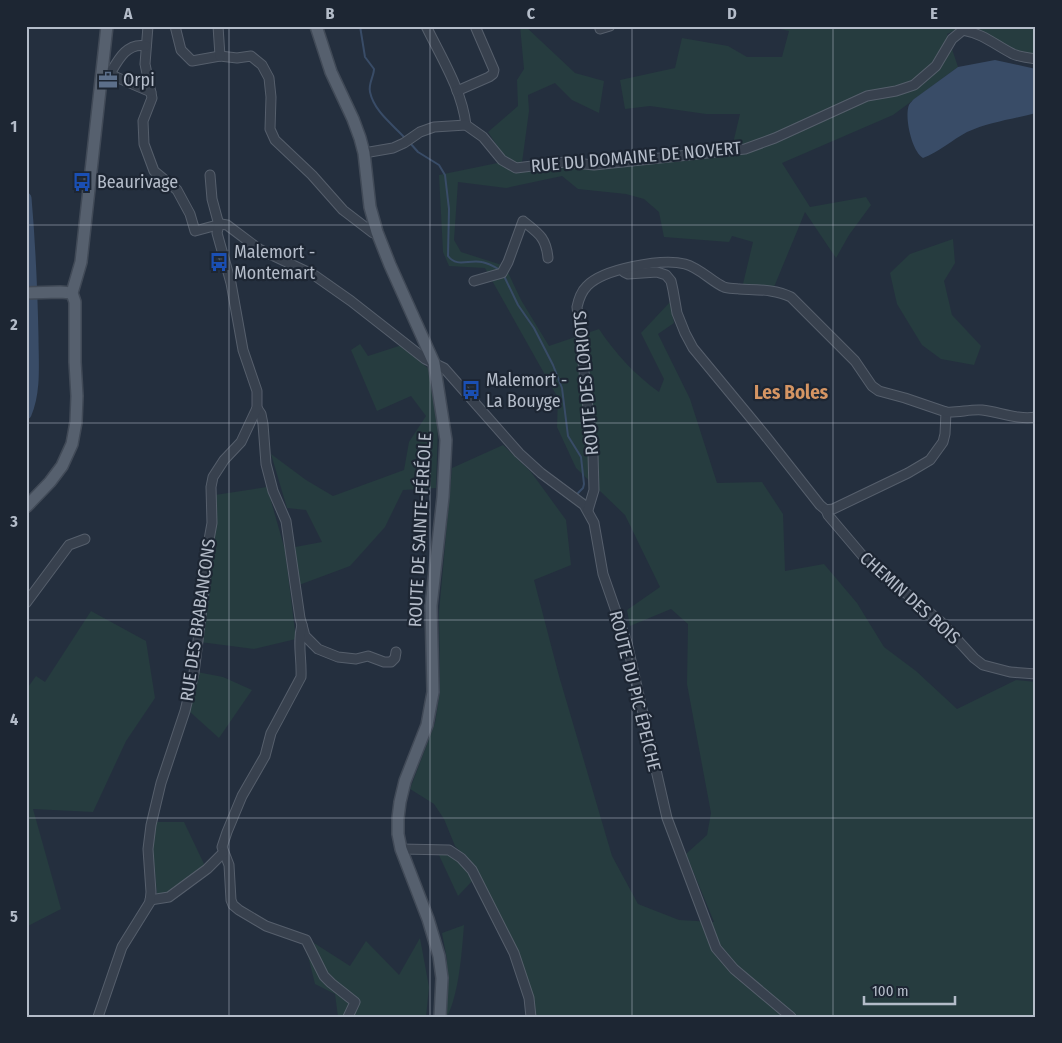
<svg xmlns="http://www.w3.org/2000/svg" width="1062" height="1043" font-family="'Fira Sans Condensed',sans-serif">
<rect width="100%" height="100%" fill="#242f3e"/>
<g fill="#263c3f">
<path d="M520 26H525L575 73 604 81 599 113 572 100 555 83 528 95 529 111 521 170 565 166 589 169 730 156 740 114H706L650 106 625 109 620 80 675 68 682 38 728 46 747 57H782L789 31 768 26H1036V57L1015 53 960 28 947 34 958 67 893 115 782 163 810 207 866 197 871 205 849 235 836 258 805 212 774 287 743 284 753 242 732 236 729 242 664 237 659 212 644 199 626 194 578 189 562 176 506 188 458 182 454 240 461 252 505 266 521 300 549 346 599 329C615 353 635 375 659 392L664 379 641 333 670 302 674 323 658 334 690 399 717 483 762 482 783 514 785 571 824 564 857 603 884 647 916 671 957 709 1016 680 1036 682V1017H536L528 986 510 939 474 865 455 846 444 819 434 804 410 789 435 723 440 691 439 612 452 468 503 445 531 472 566 520 571 565 534 580 559 676 612 856 638 904 679 920 714 922 686 854 707 835 711 813 687 684 688 624 671 609 630 626 627 610 660 587 625 515 576 468 557 427 558 398 485 268 449 266 443 252 439 175 507 161 488 132 518 106 517 80 524 69Z"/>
<path d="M953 239 955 263 944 281 952 315 981 346 974 365 941 359 922 345 897 304 890 273 910 254Z"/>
<path d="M360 344 368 356 402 345 432 372 438 424 436 488 403 490 385 527 350 566 299 585 295 547 322 542 306 510 287 508 271 454 306 480 333 496 404 470 409 442 426 416 411 396 377 411 351 350Z"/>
<path d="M267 487 285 550 296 639 254 649 200 642 215 495Z"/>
<path d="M91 611 146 641 155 698 126 741 93 812 33 809 61 909 26 927V690L36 676 45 682Z"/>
<path d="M197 672 223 677 252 690 219 738 189 711 195 694Z"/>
<path d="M156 822H184L205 866 166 895 157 894 153 849Z"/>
<path d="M438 853C456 856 465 863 474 879L458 896Z"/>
<path d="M464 925C462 951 459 994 447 1017V960L442 933Z"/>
<path d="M303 936 350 966 366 941 399 975 420 938 429 987 426 1017H338L335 994 315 984Z"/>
</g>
<path fill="#394c67" d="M995 60 1036 69V113C1013 119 989 122 967 132 952 140 939 152 923 158 912 152 904 117 909 105 910 103 913 100 914 99L958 67Z"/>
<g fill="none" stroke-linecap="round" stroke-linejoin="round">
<g stroke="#394c67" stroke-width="2">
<path d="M360 26 365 57 374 69C374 76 368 84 370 92 374 111 392 124 405 138"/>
<path d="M410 143 418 152 439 165 445 175 449 209 448 256C457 268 469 259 482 262 488 263 495 267 500 270"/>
<path d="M504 276 518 305 534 328 553 365 562 388 568 436 581 457 584 484 583 488 578 493"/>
</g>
<path stroke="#394c67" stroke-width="11" d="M26 198C30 244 32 290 33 337 33 362 36 391 26 414"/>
<g stroke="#565f6c" stroke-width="11">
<g id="minor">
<path d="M148 26 145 64 152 98 143 121 144 144 154 171 177 190 190 214 195 231 221 224 227 225 259 249 314 275 351 301 425 359 444 368 519 453 541 473 584 505 594 523 603 574 627 643 667 818 716 948 734 969 791 1017"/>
<path d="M175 26 181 50 192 61 220 56 237 58 251 56 262 65 269 78 271 97 270 129 275 140 312 175 343 210 373 233 377 232"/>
<path d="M218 26 220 56"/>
<path d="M426 26C441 57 462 90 466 125"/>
<path d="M600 29 610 26"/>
<path d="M102 71 151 92"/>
<path d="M110 74C118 60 127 42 146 46"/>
<path d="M457 91 489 77 493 74 494 70 475 26"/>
<path d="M364 153 393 148 404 143 420 132 434 127 466 125 483 137 502 160 516 168 565 162 594 165 745 149 775 138 867 96 896 91 914 85 936 66 952 39 963 30C984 34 995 45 1013 54 1020 57 1028 58 1036 59"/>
<path d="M624 272 628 274 657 272 666 275 671 281 673 290 677 313 685 333 693 348 764 434 820 505 826 510 833 509 908 473 930 460 943 442 945 434 946 412"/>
<path d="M474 281 502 273 508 262 523 221C538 233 546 237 548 258"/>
<path d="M257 408 261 414 263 424 266 464 273 491 286 521 300 618 305 636 318 649 338 657 356 659 368 656 384 662H391L395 658 396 652"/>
<path d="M588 510 594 490 593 454 577 307C579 298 581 292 587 286 603 269 662 258 685 264 700 268 712 282 724 287 728 289 735 288 739 289 757 290 775 289 791 297L855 361 872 386 879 391 905 398 946 412C958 413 970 409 982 410 1000 412 1017 420 1036 417"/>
<path d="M826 510 828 515 867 561 941 622 974 658 983 665 1010 672 1036 674"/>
<path d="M26 603 69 545 85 539"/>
<path d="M302 625C297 643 302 658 301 677L271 733 265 756 242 796 227 832 222 847 229 865 231 900 233 905 239 910 266 926 306 940 324 976 331 983 355 1002 348 1017"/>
<path d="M401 849 449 850 461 858 472 870 514 953 529 998 531 1017"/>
<path d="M150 900 169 897 207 869 223 853"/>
<path d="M98 1017 122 947 150 902 151 892 148 849 151 825 161 783 185 711 194 673 205 584 207 551 212 523 211 487 213 477 224 460 241 442 257 408V391L243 350 231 283 217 233 219 225 212 199 210 175"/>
</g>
</g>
<g stroke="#414a57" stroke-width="14">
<g id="major">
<path d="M316 26 331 72 353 119 360 138 364 153 370 207 377 232 390 265 434 363 446 440 443 497 431 606 433 692 427 725 405 781 400 802 398 818V834L401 849 428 919 439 956 442 978 440 1017"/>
<path d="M26 293 60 292 72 293"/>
<path d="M26 507 50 482 62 466 72 444 76 422 77 396 75 362V302L72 293 81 262 107 26"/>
</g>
</g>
<use href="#minor" stroke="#38414e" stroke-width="9"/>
<use href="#major" stroke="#56606e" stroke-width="11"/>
</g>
<path fill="none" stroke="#b4bcc9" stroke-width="1" stroke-opacity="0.55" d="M229 26V1017M430 26V1017M632 26V1017M833 26V1017M26 225H1036M26 423H1036M26 620H1036M26 818H1036"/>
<defs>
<g id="office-bare" transform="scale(1.5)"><path d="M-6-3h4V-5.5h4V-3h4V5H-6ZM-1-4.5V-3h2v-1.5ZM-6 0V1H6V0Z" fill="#5c6f8a" stroke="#1d2633" stroke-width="2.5" paint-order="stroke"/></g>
<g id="bus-bare" transform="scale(1.5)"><path d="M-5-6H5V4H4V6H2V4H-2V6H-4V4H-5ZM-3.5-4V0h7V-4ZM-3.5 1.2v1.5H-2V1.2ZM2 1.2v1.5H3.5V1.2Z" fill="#1a4fb4" stroke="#1d2633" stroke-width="2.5" paint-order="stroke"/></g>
</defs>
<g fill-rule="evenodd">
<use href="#office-bare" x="108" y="80"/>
<use href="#bus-bare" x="82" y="182"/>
<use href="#bus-bare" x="219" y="262"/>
<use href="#bus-bare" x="471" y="390"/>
</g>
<g text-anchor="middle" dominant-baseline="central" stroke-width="4.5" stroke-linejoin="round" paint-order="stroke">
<g font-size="18" fill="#b4bcc9" stroke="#1d2633" text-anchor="start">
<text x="123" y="80">Orpi</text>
<text x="97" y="182">Beaurivage</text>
<text x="234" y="252">Malemort -<tspan x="234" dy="21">Montemart</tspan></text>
<text x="486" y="380">Malemort -<tspan x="486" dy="21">La Bouyge</tspan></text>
</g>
<g font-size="18" fill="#b4bcc9" stroke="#1d2633">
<text transform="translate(636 157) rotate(-5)">RUE DU DOMAINE DE NOVERT</text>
<text transform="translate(586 383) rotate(-95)">ROUTE DES LORIOTS</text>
<text transform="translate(420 530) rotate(-87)">ROUTE DE SAINTE-FÉRÉOLE</text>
<text transform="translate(910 598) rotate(42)">CHEMIN DES BOIS</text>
<text transform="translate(198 620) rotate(-82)">RUE DES BRABANCONS</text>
<text transform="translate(635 691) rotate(76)">ROUTE DU PIC ÉPEICHE</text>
</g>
<g font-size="19" font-weight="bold" fill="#d59563" stroke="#1d2633">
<text x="791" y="392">Les Boles</text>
</g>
</g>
<rect width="1062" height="1043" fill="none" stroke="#1d2633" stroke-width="55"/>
<path d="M864 996v8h91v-8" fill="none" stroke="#b4bcc9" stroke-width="2.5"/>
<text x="872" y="996" font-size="15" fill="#b4bcc9" stroke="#1d2633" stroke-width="4" paint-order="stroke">100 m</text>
<rect x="28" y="28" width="1006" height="988" fill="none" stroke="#b4bcc9" stroke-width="2"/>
<g font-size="16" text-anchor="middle" font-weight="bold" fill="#b4bcc9">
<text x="128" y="19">A</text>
<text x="330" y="19">B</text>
<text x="531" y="19">C</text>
<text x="732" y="19">D</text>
<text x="934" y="19">E</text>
<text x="14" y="132">1</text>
<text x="14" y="330">2</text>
<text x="14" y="527">3</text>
<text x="14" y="725">4</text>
<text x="14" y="922">5</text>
</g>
</svg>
